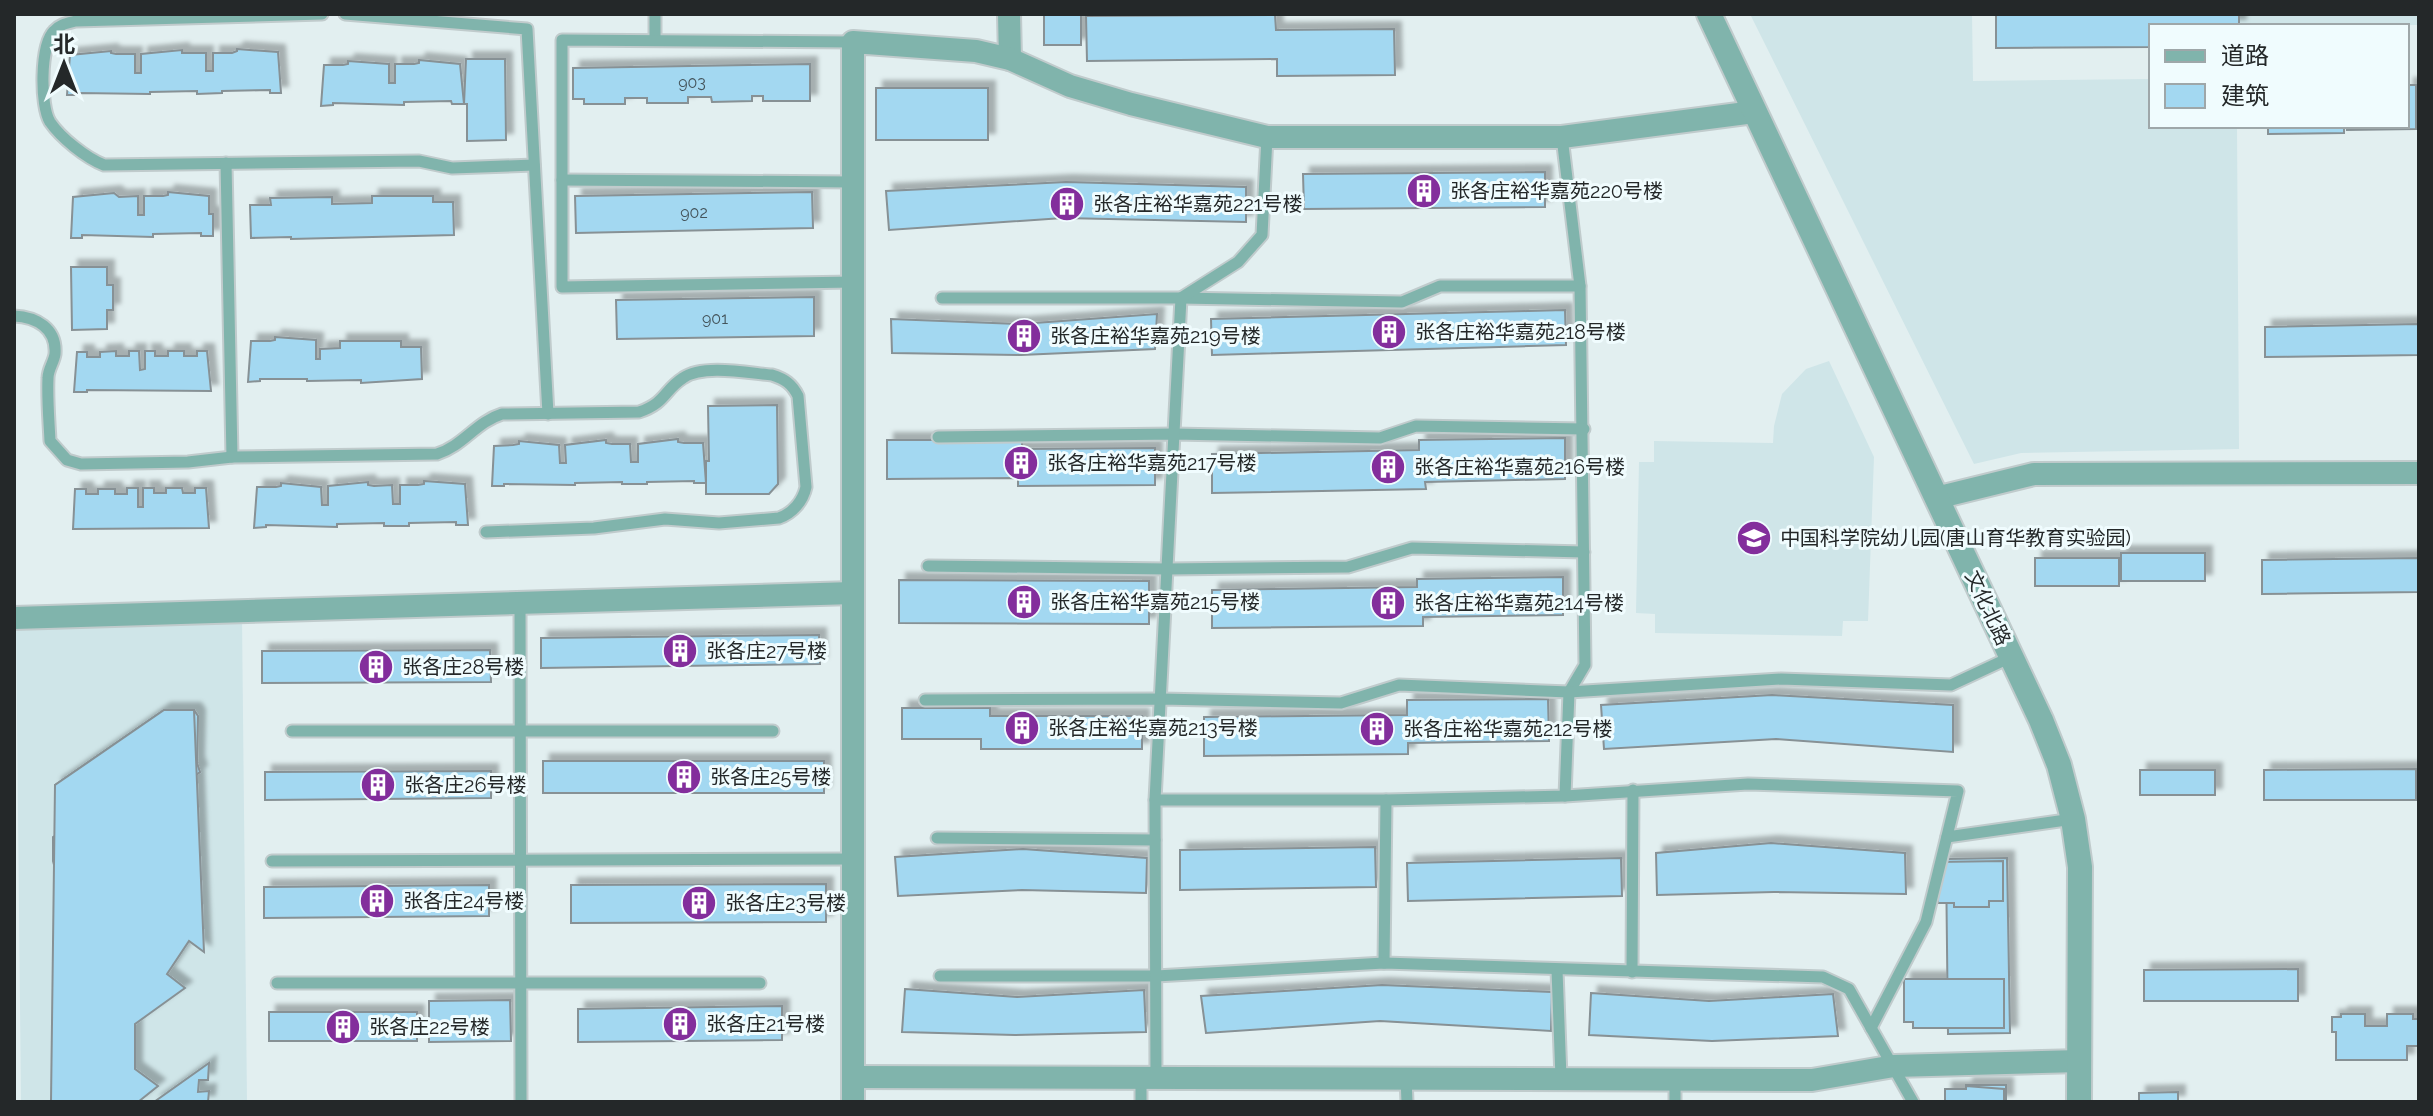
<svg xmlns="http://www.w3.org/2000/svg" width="2433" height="1116" font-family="Raleway,'Noto Sans SC',sans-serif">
<defs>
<filter id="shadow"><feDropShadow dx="7" dy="-7" stdDeviation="2" flood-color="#0004"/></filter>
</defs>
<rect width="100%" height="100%" fill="#e2eff0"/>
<g fill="#cfe5e8">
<path d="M1750 14H1972L1973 81 2151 79V126H2237L2239 449 2021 453 1974 464Z"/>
<path d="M2236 14H2419V25L2236 26Z"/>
<path d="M1829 361 1874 457 1868 621H1843L1842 636 1655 633V614L1636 613 1639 462H1654V441L1773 443 1774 426 1782 394 1806 369Z"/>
<path d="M242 617 247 1102H21L16 619Z"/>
</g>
<g fill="#a3d8f1" stroke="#879195" stroke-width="2" filter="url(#shadow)">
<rect x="1044" y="14" width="37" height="31"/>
<path d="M1996 14H2239V26H2151V47L1996 48Z"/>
<path d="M1275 15 1276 30 1394 29 1395 75 1277 76V59L1087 61 1086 16Z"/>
<path d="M237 49 278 52 281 93H270V90L222 91V93L197 94V91L150 92V94L79 93V95H67L70 55 111 51V53L116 54H135V73H141V54L182 50V53H206V71H213V53H232L237 51Z"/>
<path d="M466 59H505L506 140 467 141V104H464Z"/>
<path d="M419 60 460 64 464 104H452L451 101 404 102V105L333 103V105L321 106 324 65H343L348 64V61L389 64V83H395V64H414L419 63Z"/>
<path d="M810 64V101H763V96H752V101L712 102 711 97H688V103H647V98H625V104H584V99H573V68Z"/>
<path d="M2407 85H2416V129L2347 130V126H2407Z"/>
<rect x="876" y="88" width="112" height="52"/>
<path d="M2268 126H2344V133L2268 134Z"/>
<path d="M1545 172V207L1304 209 1303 174Z"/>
<path d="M1066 182 1246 187V222L1063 218 889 230 886 191Z"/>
<path d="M168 192 209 196V214H213V236H201V233L153 234V237L82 235V238H71L73 197 114 193 119 197 138 196V215H144V196H163L168 195Z"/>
<path d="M812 192 813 228 576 233 575 196Z"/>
<path d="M372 196H433V202H453L454 235 291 239V237L251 238 250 205H271L270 198 332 197V204L372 203Z"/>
<path d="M71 267H107V285H113V310H107V329L72 330Z"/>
<path d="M814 297V336L617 339 616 300Z"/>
<path d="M1565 310 1566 345 1212 355 1211 319Z"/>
<path d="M1157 314 1155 349 1021 355 892 353 891 319 1021 324Z"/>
<path d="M2419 324V355L2265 357V327Z"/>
<path d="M275 337 316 340V359H320V349L340 348V341H401V347H421L422 379 361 383V380L307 381V379H260V381L248 382 251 341H270L275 340Z"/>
<path d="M116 351V356H129V351H139L140 370 145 369V351H155V356H168V351H184V356H197V351H207L211 391 87 390V392H74L77 352H87V357H100V352Z"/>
<path d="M777 405 778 484 769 494H706V461H709L708 406Z"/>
<path d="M1565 438V479L1425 482 1426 489 1212 493V454L1419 450V440Z"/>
<path d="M678 439V442L684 443H703L706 483H694V481L647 482V484H622V482L575 483V485L504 484V486H492L494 446 513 445 519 444V441L559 445 560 463H566L565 445 606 440V443L612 444H630L631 462H638V444Z"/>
<path d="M887 440H1022V449L1155 448V485L1018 486V478L887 479Z"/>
<path d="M424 481 465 484 468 525H456V522L409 523V526H384V523L337 524V527L266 525V527L254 528 257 487H276L281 486V483L321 487 322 505H328V486L368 482V485L374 486 392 485 393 504H400V485H418L424 484Z"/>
<path d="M127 488H138V507H143V488H154V493H166V488H182L183 493H195V488H206L209 528 73 529 75 489H86V494H98V489H115V494H127Z"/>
<rect x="2121" y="553" width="84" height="28"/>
<rect x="2035" y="558" width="84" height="28"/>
<path d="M2418 558 2419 592 2262 594V560Z"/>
<path d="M1563 577V615L1423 617V626L1212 628V590L1417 587V579Z"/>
<path d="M899 580 1149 581V624L899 623Z"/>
<path d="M819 635 820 664 541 668V638Z"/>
<path d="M490 650 491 682 262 683V651Z"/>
<path d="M1772 695 1953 705V752L1776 739 1604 749 1601 705Z"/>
<path d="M1548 699 1549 741 1408 743V754L1204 756V717L1407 715V700Z"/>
<path d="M902 708H990V716H1142V749H981V739H902Z"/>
<path d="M164 710H194L198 716 197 763 200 772 182 785 177 781 159 794 163 796 56 872 53 861V837L70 827 62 811 55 813V785Z"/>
<path d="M164 710H194L204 952 189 941 167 974 185 988 135 1024V1069L158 1086 138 1102H51L55 785Z"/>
<rect x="543" y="761" width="281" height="32"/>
<path d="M2416 769V800H2264V770Z"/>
<rect x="2140" y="770" width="75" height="25"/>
<path d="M491 771V798L265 800V772Z"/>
<path d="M1771 843 1905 853 1906 894 1774 892 1657 895 1656 853Z"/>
<path d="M1375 847 1376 887 1180 890V850Z"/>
<path d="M1023 849 1147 858 1146 893 1022 890 898 896 895 857Z"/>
<path d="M1621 858 1622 896 1408 901 1407 863Z"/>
<path d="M2007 858 2010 1033 1948 1034 1946 859Z"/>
<path d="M2003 861V901H1989V907H1954V903H1938L1937 862Z"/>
<path d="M826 884V922L571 923V885Z"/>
<path d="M489 885V916L264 918V887Z"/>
<path d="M2298 969V1001H2144V970Z"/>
<path d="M1904 979H2004V1028H1913V1022H1904Z"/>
<path d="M1382 985 1552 992 1551 1031 1380 1021 1206 1033 1201 996Z"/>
<path d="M905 989 1017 997 1144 990 1146 1032 1015 1035 902 1032Z"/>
<path d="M1591 993 1709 1001 1833 994 1838 1036 1712 1041 1589 1035Z"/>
<path d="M510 1000 511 1041 429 1042V1001Z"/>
<path d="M782 1006V1040L578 1042V1009Z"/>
<rect x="269" y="1012" width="148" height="29"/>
<path d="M2341 1014H2365V1026H2387V1014H2413V1019H2419V1046H2407V1060H2336V1032H2332V1017H2341Z"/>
<path d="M209 1063 208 1080H199L198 1092 209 1091 208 1102H154Z"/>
<rect x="1966" y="1085" width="40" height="17"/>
<path d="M1966 1086 2004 1089V1102H1945V1089H1966Z"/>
<path d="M2178 1092V1102H2139V1093Z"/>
</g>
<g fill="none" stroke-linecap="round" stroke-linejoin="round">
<g stroke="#c0cbcc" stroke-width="15">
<g id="service">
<path d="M322 14 76 21C68 23 60 24 54 31 40 45 40 106 50 122 61 138 86 158 104 165L419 161 452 168 534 165"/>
<path d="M345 14 527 29 548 414"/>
<path d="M655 40V14"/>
<path d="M1562 137 1580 286 1585 665 1569 692 1565 796"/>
<path d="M226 163 232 457"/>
<path d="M562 180 853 182"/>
<path d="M853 282 562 287V40L853 42"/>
<path d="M942 298H1181L1402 302 1440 286H1580"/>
<path d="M14 316C36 317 57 328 55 354 54 362 48 369 48 378 47 399 49 420 50 441L67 460 81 464 188 462 232 457 437 454C463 446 476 422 502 414L639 412C666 403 664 390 683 378 703 364 748 373 772 375 785 379 792 384 798 396L806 487C803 501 793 513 779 518L719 523 665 519 594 528 486 532"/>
<path d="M938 437 1174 434 1380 438 1416 426 1584 429"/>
<path d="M928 566 1168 569 1348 567 1412 548 1584 552"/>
<path d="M520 602 521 1102"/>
<path d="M925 700 1162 699 1341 703 1399 685 1569 692 1781 679 1951 685 2011 657"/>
<path d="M292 731H773"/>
<path d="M1155 800H1386L1565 796 1748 784 1958 791 1926 922 1871 1028"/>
<path d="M1947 837 2073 819"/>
<path d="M937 838 1155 840"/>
<path d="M272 861 852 859"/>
<path d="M1384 963 1386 800"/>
<path d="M1557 970 1561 1078"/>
<path d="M1632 972 1633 790"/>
<path d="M940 976H1156L1384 963 1823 977 1849 989 1913 1102"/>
<path d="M277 983H760"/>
<path d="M1156 1077 1155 800 1181 298 1238 262 1262 235 1267 137"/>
<path d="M1406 1078 1407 1102"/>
<path d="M1675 1079V1102"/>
<path d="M1141 1102V1077"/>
</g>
</g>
<g stroke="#c0cbcc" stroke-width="26">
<g id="minor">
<path d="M1009 14 1010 59"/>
<path d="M1936 498 2034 474 2419 473"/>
<path d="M14 618 853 593"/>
<path d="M853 1077 1812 1080 1894 1066 2080 1061"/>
<path d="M853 1102V42L976 51 1010 59 1070 86 1131 104 1267 137H1562L1754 112"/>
</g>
</g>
<g stroke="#c0cbcc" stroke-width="28">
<path id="tertiary" d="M1709 14 2041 720 2059 765 2073 819 2080 867 2079 1102"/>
</g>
<use href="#service" stroke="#80b4ac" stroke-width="11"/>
<use href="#minor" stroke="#80b4ac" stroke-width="22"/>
<use href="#tertiary" stroke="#80b4ac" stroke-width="24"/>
</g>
<defs>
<g id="building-disc" transform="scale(1.8)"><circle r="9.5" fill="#832e9c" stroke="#f0fcfe"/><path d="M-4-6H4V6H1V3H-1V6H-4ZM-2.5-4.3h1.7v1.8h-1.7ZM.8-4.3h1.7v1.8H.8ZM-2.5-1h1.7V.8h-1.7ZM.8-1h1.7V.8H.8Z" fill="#fff"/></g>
<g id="school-disc" transform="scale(1.8)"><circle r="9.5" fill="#832e9c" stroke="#f0fcfe"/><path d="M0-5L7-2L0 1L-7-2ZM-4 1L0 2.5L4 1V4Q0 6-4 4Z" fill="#fff"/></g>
</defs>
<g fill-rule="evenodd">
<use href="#building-disc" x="1424" y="191"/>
<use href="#building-disc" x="1067" y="204"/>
<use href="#building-disc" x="1389" y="332"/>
<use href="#building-disc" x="1024" y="336"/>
<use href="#building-disc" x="1021" y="463"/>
<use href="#building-disc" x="1388" y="467"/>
<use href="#school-disc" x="1754" y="538"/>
<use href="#building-disc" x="1024" y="602"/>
<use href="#building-disc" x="1388" y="603"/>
<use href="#building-disc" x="680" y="651"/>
<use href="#building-disc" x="376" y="667"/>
<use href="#building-disc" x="1022" y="728"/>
<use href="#building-disc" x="1377" y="729"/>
<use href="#building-disc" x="684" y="777"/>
<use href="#building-disc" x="378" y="785"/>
<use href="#building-disc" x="377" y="901"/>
<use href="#building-disc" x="699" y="903"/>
<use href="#building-disc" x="680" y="1024"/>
<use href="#building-disc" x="343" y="1027"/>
</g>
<g text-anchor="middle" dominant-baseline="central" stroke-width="6" stroke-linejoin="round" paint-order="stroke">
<g font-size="16" fill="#44545b">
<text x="692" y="82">903</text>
<text x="694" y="212">902</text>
<text x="715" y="318">901</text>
</g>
<g font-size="20" fill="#242829" stroke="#f0fcfe" text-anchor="start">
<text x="1450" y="191">张各庄裕华嘉苑220号楼</text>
<text x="1093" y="204">张各庄裕华嘉苑221号楼</text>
<text x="1415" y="332">张各庄裕华嘉苑218号楼</text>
<text x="1050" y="336">张各庄裕华嘉苑219号楼</text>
<text x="1047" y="463">张各庄裕华嘉苑217号楼</text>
<text x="1414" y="467">张各庄裕华嘉苑216号楼</text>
<text x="1780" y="538">中国科学院幼儿园(唐山育华教育实验园)</text>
<text x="1050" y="602">张各庄裕华嘉苑215号楼</text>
<text x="1414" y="603">张各庄裕华嘉苑214号楼</text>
<text x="706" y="651">张各庄27号楼</text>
<text x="402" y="667">张各庄28号楼</text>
<text x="1048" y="728">张各庄裕华嘉苑213号楼</text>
<text x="1403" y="729">张各庄裕华嘉苑212号楼</text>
<text x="710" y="777">张各庄25号楼</text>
<text x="404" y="785">张各庄26号楼</text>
<text x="403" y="901">张各庄24号楼</text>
<text x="725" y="903">张各庄23号楼</text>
<text x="706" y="1024">张各庄21号楼</text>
<text x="369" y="1027">张各庄22号楼</text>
</g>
<g font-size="20" fill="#242829" stroke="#f0fcfe">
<text transform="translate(1988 608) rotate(65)">文化北路</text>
</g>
</g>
<rect width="2433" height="1116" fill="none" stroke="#242829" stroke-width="32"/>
<rect x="2149" y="24" width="260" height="104" fill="#f0fcfe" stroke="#9ea7a9" stroke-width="2"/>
<rect x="2165" y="50" width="40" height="12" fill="#80b4ac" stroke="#9ea7a9" stroke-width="2"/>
<text x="2221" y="64" font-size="24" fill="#242829">道路</text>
<rect x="2165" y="84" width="40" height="24" fill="#a3d8f1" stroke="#9ea7a9" stroke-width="2"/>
<text x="2221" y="104" font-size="24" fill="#242829">建筑</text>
<g transform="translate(64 64)" stroke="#f0fcfe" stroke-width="6" paint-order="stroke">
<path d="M0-6L14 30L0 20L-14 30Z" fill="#242829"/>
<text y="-12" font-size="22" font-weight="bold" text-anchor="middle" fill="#242829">北</text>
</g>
</svg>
